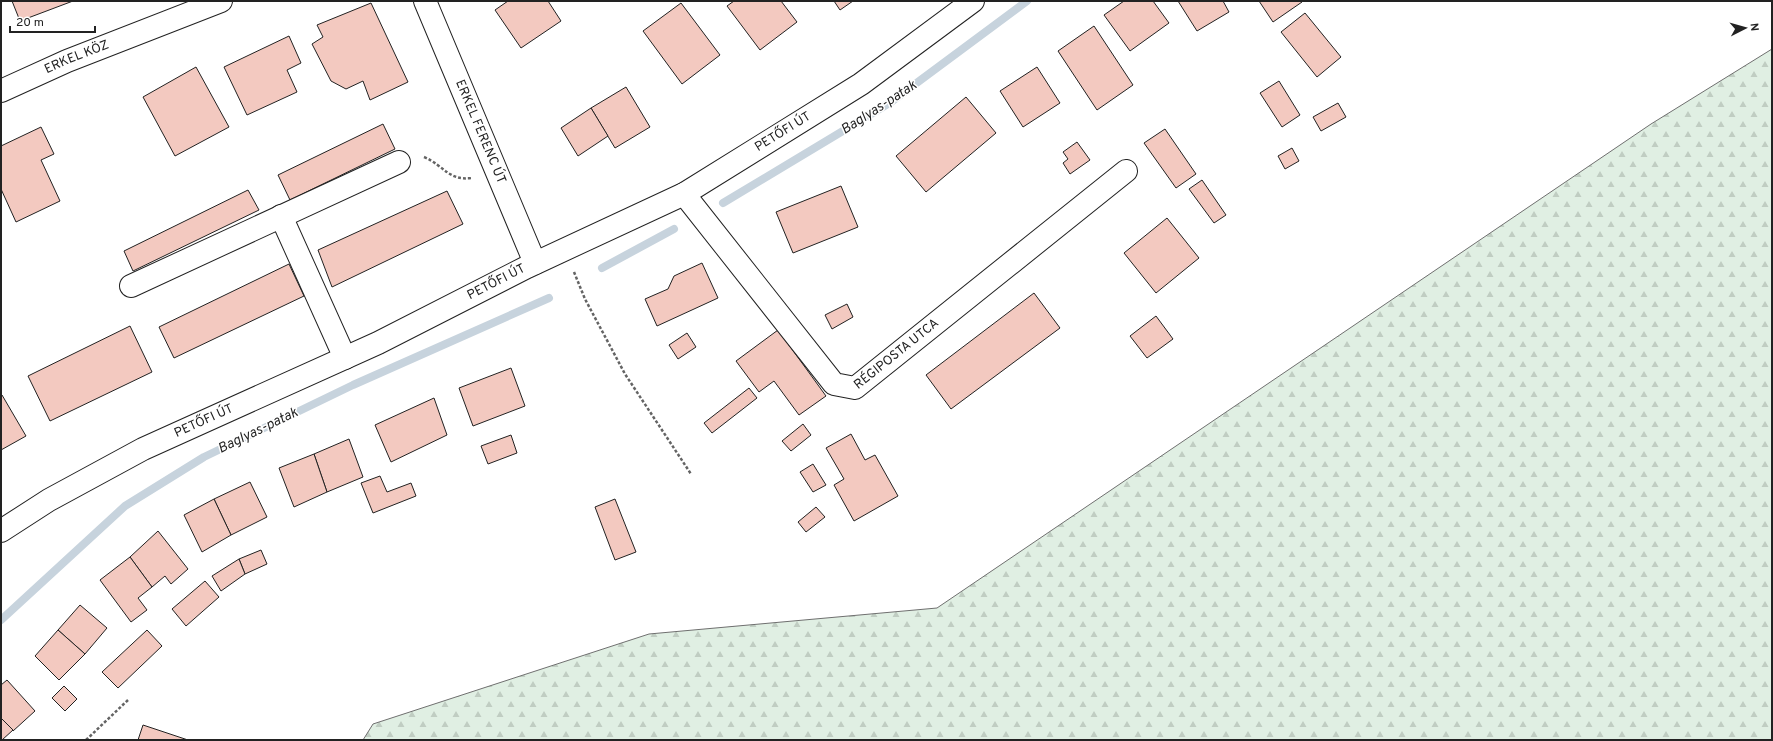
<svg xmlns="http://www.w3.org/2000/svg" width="1773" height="741" font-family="Overpass,sans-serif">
<defs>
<pattern id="forest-firs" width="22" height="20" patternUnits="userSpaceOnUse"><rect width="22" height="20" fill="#e0efe3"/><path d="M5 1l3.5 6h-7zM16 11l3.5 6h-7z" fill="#c0cdc2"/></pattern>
</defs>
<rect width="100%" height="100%" fill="#fff"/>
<path fill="url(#forest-firs)" stroke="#6f6f6f" d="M1772 49V740H363L373 724 649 634 937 608 1651 124Z"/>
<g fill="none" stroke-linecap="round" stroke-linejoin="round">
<g stroke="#c7d3dd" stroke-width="8">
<path d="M723 203 891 102 1027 1"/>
<path d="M602 268 674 229"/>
<path d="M1 620 125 506 204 457 353 385 549 298"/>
</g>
</g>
<g fill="#f3c9c0" stroke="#222">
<path d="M12 1H73L20 21Z"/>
<path d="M508 1H548L561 21 521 48 495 10Z"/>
<path d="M734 1H781L797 22 760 50 727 6Z"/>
<path d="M834 1H853L840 10Z"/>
<path d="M1124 1H1153L1169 23 1130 51 1104 15Z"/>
<path d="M1178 1H1223L1229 12 1197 31Z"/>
<path d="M1259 1H1301L1302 2 1273 22Z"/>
<path d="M371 3 408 82 370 100 363 81 346 89 331 81 312 44 323 37 317 25Z"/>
<path d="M681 3 720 55 682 84 643 31Z"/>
<path d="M1305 13 1341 57 1317 77 1281 32Z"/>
<path d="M1094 26 1133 85 1097 110 1058 51Z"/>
<path d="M289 36 301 63 287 70 297 92 247 115 224 67Z"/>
<path d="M196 67 229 127 175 156 143 97Z"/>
<path d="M1037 67 1060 103 1023 127 1000 91Z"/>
<path d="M1279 81 1300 115 1282 127 1260 93Z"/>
<path d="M626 87 650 127 615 148 591 108Z"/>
<path d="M966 97 996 133 926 192 896 156Z"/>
<path d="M1338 103 1346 117 1321 131 1313 117Z"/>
<path d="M591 108 608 136 578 156 561 128Z"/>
<path d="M383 124 395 149 290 200 278 175Z"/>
<path d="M41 127 54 154 41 160 60 201 16 222 1 189V146Z"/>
<path d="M1165 129 1196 174 1176 188 1144 143Z"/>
<path d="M1077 142 1090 160 1070 174 1063 163 1068 159 1063 152Z"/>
<path d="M1292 148 1299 161 1285 169 1278 156Z"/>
<path d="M1202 180 1226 215 1214 223 1189 189Z"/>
<path d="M841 186 858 227 793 253 776 212Z"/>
<path d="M248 190 259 210 133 271 124 251Z"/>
<path d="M447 191 463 224 332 287 318 250Z"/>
<path d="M1167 218 1199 258 1156 293 1124 253Z"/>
<path d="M702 263 718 298 657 326 645 299 668 289 674 276Z"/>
<path d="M289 264 304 296 174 358 159 327Z"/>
<path d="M1034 293 1060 328 951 409 926 375Z"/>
<path d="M847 304 853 317 832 329 825 315Z"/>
<path d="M1156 316 1173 339 1147 358 1130 336Z"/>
<path d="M130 326 152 372 50 421 28 376Z"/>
<path d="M778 330 826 396 799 415 774 381 759 392 736 361Z"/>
<path d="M687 333 696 347 678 359 669 345Z"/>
<path d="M511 368 525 406 473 426 459 388Z"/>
<path d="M749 388 757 398 712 433 704 423Z"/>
<path d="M2 395 26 436 1 450V396Z"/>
<path d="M434 398 447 435 391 462 375 425Z"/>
<path d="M803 424 811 435 791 451 782 441Z"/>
<path d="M851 434 865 460 875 455 898 496 854 521 834 485 844 479 826 448Z"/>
<path d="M511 435 517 453 488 464 481 446Z"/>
<path d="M349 439 363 477 327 492 314 454Z"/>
<path d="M314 454 327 492 294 507 279 468Z"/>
<path d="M813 464 826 485 813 492 800 472Z"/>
<path d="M380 476 387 492 411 483 416 496 373 513 361 483Z"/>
<path d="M250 482 267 517 231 535 214 499Z"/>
<path d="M214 499 231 535 202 552 184 515Z"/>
<path d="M615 499 636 552 615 560 595 507Z"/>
<path d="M816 507 825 517 806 532 798 522Z"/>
<path d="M158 531 188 569 171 584 165 576 152 587 130 557Z"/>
<path d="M261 550 267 564 245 574 239 559Z"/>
<path d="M130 557 152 587 138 598 147 610 131 622 100 580Z"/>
<path d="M239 559 245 574 221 591 212 576Z"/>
<path d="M205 581 219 597 186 626 172 609Z"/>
<path d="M80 605 107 628 85 654 58 630Z"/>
<path d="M58 630 85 654 59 680 35 656Z"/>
<path d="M147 630 162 646 118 688 102 672Z"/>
<path d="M7 680 35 711 13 731 1 718V685Z"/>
<path d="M64 686 77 699 65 711 52 698Z"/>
<path d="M1 718 13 730 2 740H1Z"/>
<path d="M143 725 188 740H138Z"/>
</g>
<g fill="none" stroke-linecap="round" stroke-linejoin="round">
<g stroke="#222" stroke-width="24">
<g id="minor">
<path id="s1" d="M425 1 535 263"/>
<path id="s2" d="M1 91 67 61 221 1"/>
<path id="s3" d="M684 194 834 384 855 388 1126 171"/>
<path d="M281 216 345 358"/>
<path d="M131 286 399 162"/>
<path id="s4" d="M1 531 49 500 143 449 378 343 527 267 684 194 861 84 973 1"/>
</g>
</g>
<g stroke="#646464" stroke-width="2.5" stroke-dasharray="3 2" stroke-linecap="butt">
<path d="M424 157C445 166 448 181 472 178"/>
<path d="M574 272 585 299 625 374 691 474"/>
<path d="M86 740 128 700"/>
</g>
<use href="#minor" stroke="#fff" stroke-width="22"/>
</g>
<g text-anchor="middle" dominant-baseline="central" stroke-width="3" stroke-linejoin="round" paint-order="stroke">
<g font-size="13" fill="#222" stroke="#fff">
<text stroke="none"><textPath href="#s2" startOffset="83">ERKEL KÖZ</textPath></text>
<text stroke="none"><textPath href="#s1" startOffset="142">ERKEL FERENC ÚT</textPath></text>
<text stroke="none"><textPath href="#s4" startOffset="879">PETŐFI ÚT</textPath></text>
<text stroke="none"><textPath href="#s4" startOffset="555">PETŐFI ÚT</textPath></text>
<text stroke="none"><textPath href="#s3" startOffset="317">RÉGIPOSTA UTCA</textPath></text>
<text stroke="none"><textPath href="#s4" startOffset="231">PETŐFI ÚT</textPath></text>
</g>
<g font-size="14" font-style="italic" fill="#222" stroke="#fff">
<text transform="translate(879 108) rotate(-33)">Baglyas-patak</text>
<text transform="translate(258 431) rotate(-26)">Baglyas-patak</text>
</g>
</g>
<rect width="1773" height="741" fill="none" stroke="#222222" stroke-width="4"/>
<g transform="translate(1745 28) rotate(84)" stroke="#ffffff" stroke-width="3" paint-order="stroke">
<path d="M0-3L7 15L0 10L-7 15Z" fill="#222222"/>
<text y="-6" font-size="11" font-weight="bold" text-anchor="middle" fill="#222222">N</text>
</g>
<path d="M10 26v6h85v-6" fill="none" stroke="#222222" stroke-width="2"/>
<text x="16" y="26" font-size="12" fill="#222222" stroke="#ffffff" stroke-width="3" paint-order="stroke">20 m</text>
</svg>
